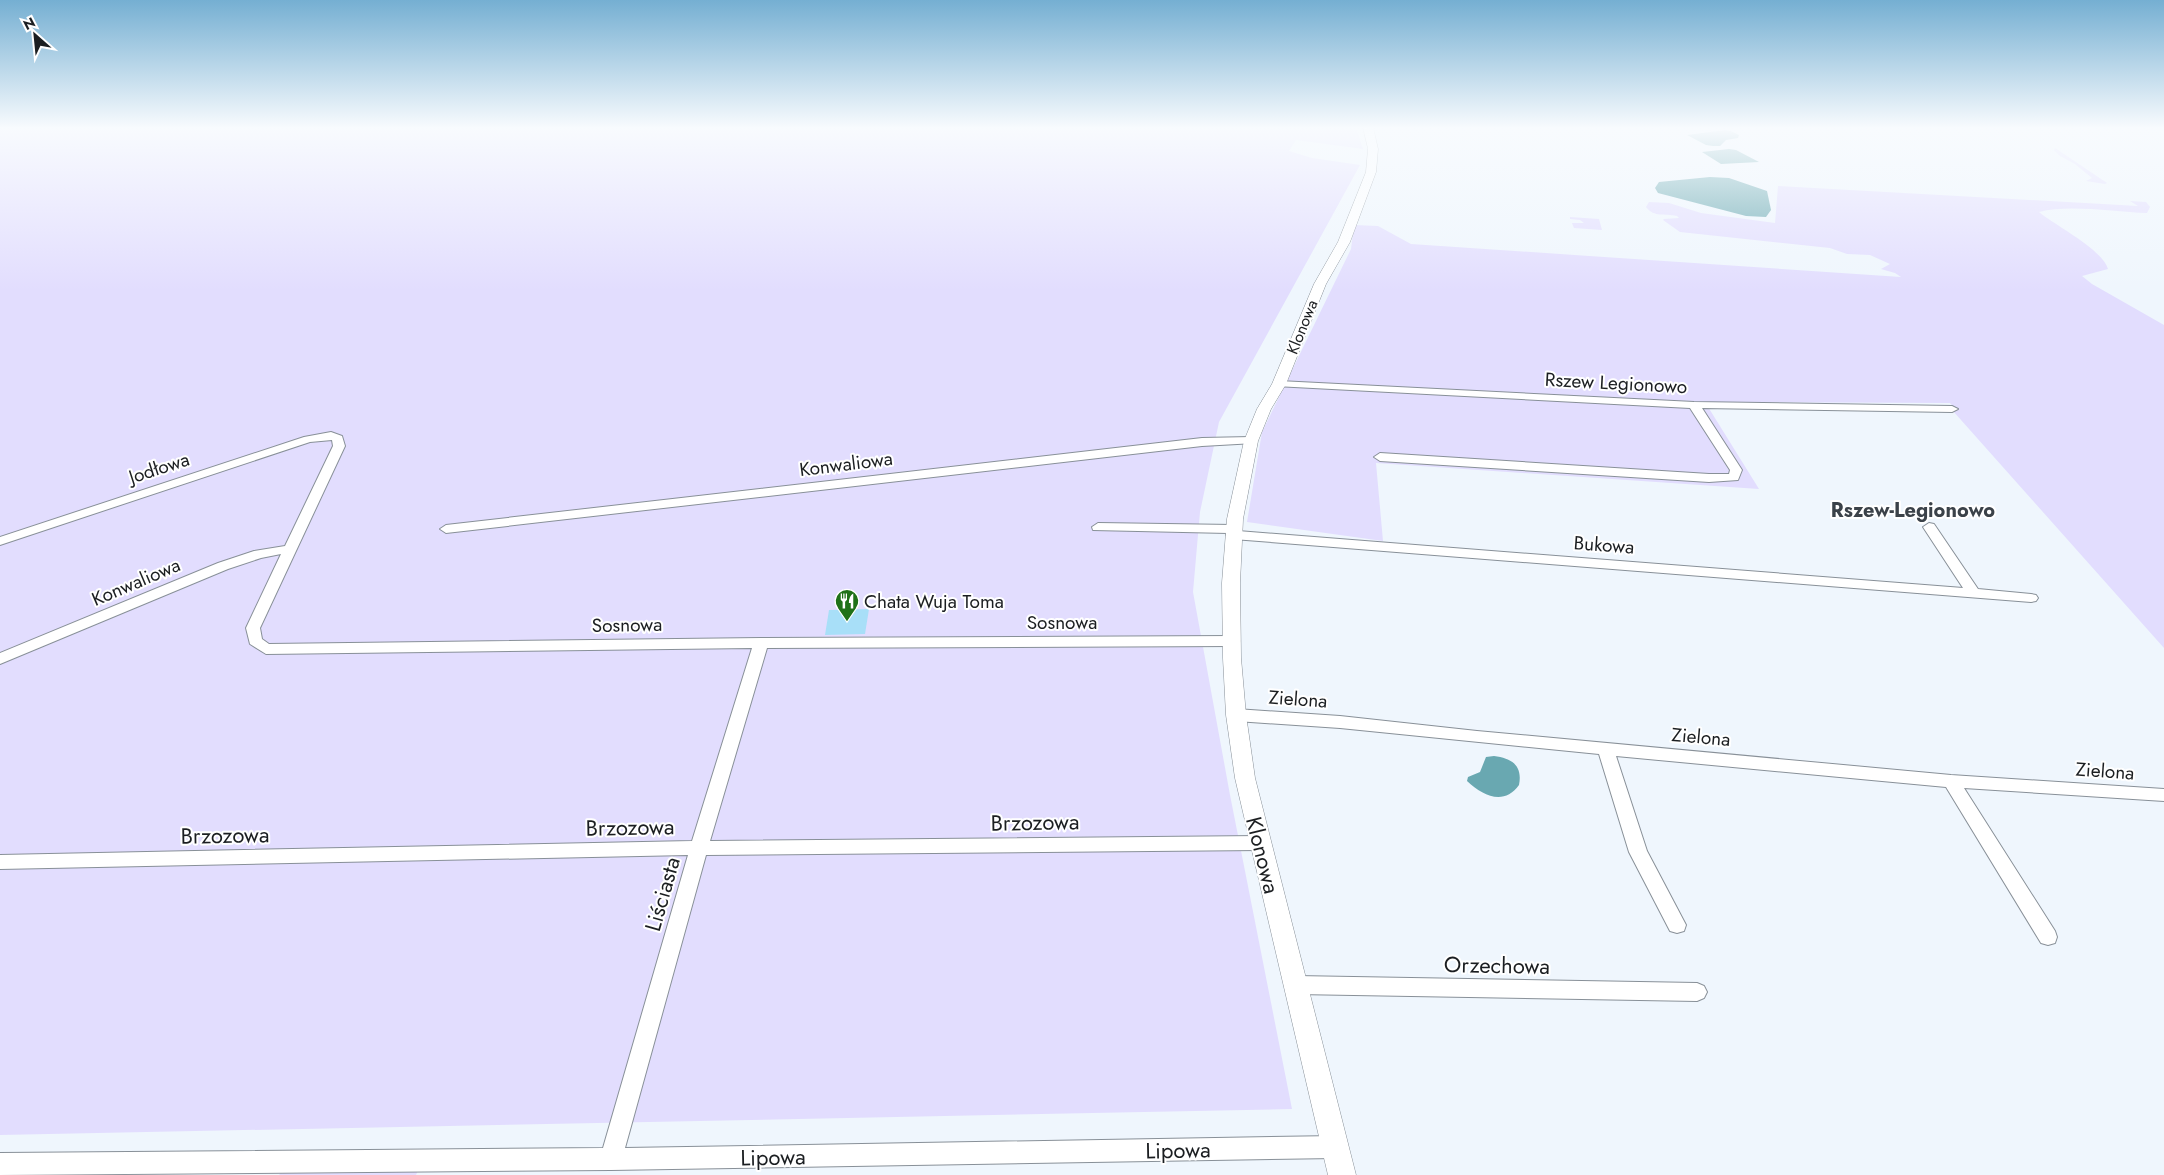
<svg xmlns="http://www.w3.org/2000/svg" width="2164" height="1175" font-family="Jost,sans-serif">
<rect width="100%" height="100%" fill="#eff6fd"/>
<g fill="#e2ddfe">
<path d="M0 127H1356L1363 149 1296 140 1289 151 1312 158 1360 165 1219 422 1200 512 1193 592 1230 795 1292 1109 0 1135Z"/>
<path d="M2055 148 2107 183 2105 184 2086 181 2092 178 2075 164 2060 156 2054 150Z"/>
<path d="M1778 186 2138 206 2130 201 2146 202 2150 207 2147 213C2115 212 2069 204 2039 212 2056 226 2102 249 2108 269L2082 276 2092 284 2164 325V648L1953 411 1956 410 1950 403 1705 402 1759 489 1376 463 1383 541 1247 522 1262 432 1351 249 1354 225 1378 226 1411 244 1901 277 1895 273 1881 269 1890 264 1870 255 1847 254 1830 248 1680 232 1663 220 1664 219 1679 218 1677 216C1664 213 1655 218 1646 207L1649 202 1669 203 1701 213 1775 223Z"/>
<path d="M1570 217 1599 219 1602 230 1574 228 1572 223H1584L1580 220 1570 219Z"/>
<path d="M419 1168 416 1175H279L283 1170Z"/>
</g>
<g fill="#69a8b1">
<path d="M1725 130 1731 131 1739 135 1738 138 1726 140 1720 146H1713L1706 145 1687 135Z"/>
<path d="M1729 149 1736 150 1759 162 1721 164 1702 152Z"/>
<path d="M1710 177 1729 178 1767 191 1771 210 1766 217 1746 216 1658 193 1655 188 1659 182Z"/>
<path d="M1494 756C1511 758 1523 765 1519 785 1504 806 1483 796 1467 781L1468 777 1480 772 1486 757Z"/>
</g>
<path fill="#a8dff8" d="M869 609 865 634 825 635 829 610Z"/>
<g fill="none" stroke-linecap="round" stroke-linejoin="round">
<g stroke="#889098" stroke-width="2">
<g id="minor">
<path d="M1279 381 1694 402 1952 406 1958 409 1952 412 1702 408 1742 470 1738 480 1709 482 1380 461 1374 457 1380 453 1709 474H1729L1730 470 1690 408 1275 386 1274 384Z"/>
<path d="M331 432 342 436 345 446 260 628 262 639 269 644 761 638 1233 636 1238 638 1240 641 1238 644 1233 646 767 648 710 841 1260 836 1266 838 1269 843 1266 848 1260 850 706 855 625 1148 1336 1136 1344 1139 1347 1147 1344 1155 1336 1158 611 1170 0 1175V1153L603 1148 688 855 0 869V855L692 841 752 648 266 654 250 644 246 628 281 554 261 558 228 569 0 664V653L218 563 254 551 285 546 333 446 332 440 310 442 0 545V537L304 437Z"/>
<path d="M1251 437 1257 441 1255 443 1202 446 446 533 440 529 446 525 1202 438Z"/>
<path d="M1098 523 1233 525 1238 526 1239 529 1238 531 1963 588 1923 527 1929 523 1934 524 1978 589 2031 594 2036 595 2038 598 2036 601 2031 602 1233 539 1228 538 1226 535 1228 533 1093 530 1092 527Z"/>
<path d="M1236 709 1340 716 1477 731 1951 775 2164 789V801L1964 788 2055 931 2057 937 2055 943 2048 945 2041 943 1946 787 1616 756 1647 851 1686 925 1684 931 1677 933 1670 931 1629 852 1599 754 1340 728 1236 721 1230 719 1228 715 1230 711Z"/>
<path d="M1296 976 1697 983 1704 986 1707 992 1704 998 1697 1001 1296 994 1289 991 1286 985 1289 979Z"/>
</g>
</g>
<g stroke="#889098" stroke-width="1">
<path id="tertiary" d="M1363 127H1373L1378 149 1376 172 1350 242 1326 284 1286 384 1271 409 1258 441 1243 519 1240 583 1241 658 1246 715 1255 778 1356 1175H1328L1235 778 1226 715 1223 658 1222 583 1227 519 1244 441 1257 409 1272 384 1314 284 1338 242 1366 172 1368 149Z"/>
</g>
<use href="#minor" fill="#fff" fill-rule="evenodd"/>
<use href="#tertiary" fill="#fff" fill-rule="evenodd"/>
</g>
<linearGradient id="sky" x2="0" y2="1"><stop stop-color="#75afd2"/><stop offset="0.44" stop-color="#f8fbfe"/><stop offset="1" stop-color="#f8fbfe" stop-opacity="0"/></linearGradient>
<rect width="2164" height="291" fill="url(#sky)"/>
<defs>
<g id="restaurant-pin" transform="scale(1.25)"><path d="M0 17L-7.5 6A9.5 9.5 0 1 1 7.5 6Z" fill="#1f7118" stroke="#fff"/><path d="M-5-6h1v4h1v-4h1v4h1v-4h1v5L-1.5 .5V6h-2V.5L-5-1ZM5-6V6H3V1.5H1.5Q1.5-4 5-6Z" fill="#fff"/></g>
</defs>
<g fill-rule="evenodd">
<use href="#restaurant-pin" x="847" y="601"/>
</g>
<g text-anchor="middle" dominant-baseline="central" stroke-width="4" stroke-linejoin="round" paint-order="stroke">
<g font-size="16" fill="#1b1e21" stroke="#fff">
<text transform="translate(1302 327) rotate(-68)">Klonowa</text>
</g>
<g font-size="19" fill="#1b1e21" stroke="#fff">
<text transform="translate(1616 383) rotate(3)">Rszew Legionowo</text>
<text transform="translate(846 464) rotate(-7)">Konwaliowa</text>
<text transform="translate(159 468) rotate(-18)">Jodłowa</text>
<text transform="translate(1604 545) rotate(4)">Bukowa</text>
<text transform="translate(136 582) rotate(-23)">Konwaliowa</text>
<text x="1062" y="622">Sosnowa</text>
<text transform="translate(627 625) rotate(-1)">Sosnowa</text>
<text transform="translate(1298 699) rotate(4)">Zielona</text>
<text transform="translate(1701 737) rotate(5)">Zielona</text>
<text transform="translate(2105 771) rotate(4)">Zielona</text>
</g>
<g font-size="19" fill="#1b1e21" stroke="#fff" text-anchor="start">
<text x="864" y="601">Chata Wuja Toma</text>
</g>
<g font-size="20" font-weight="bold" fill="#3b4249" stroke="#fff">
<text x="1913" y="510">Rszew-Legionowo</text>
</g>
<g font-size="22" fill="#1b1e21" stroke="#fff">
<text transform="translate(1035 822) rotate(-1)">Brzozowa</text>
<text transform="translate(630 827) rotate(-1)">Brzozowa</text>
<text transform="translate(225 835) rotate(-1)">Brzozowa</text>
<text transform="translate(1263 855) rotate(76)">Klonowa</text>
<text transform="translate(662 894) rotate(-74)">Liściasta</text>
<text transform="translate(1497 965) rotate(1)">Orzechowa</text>
<text transform="translate(1178 1150) rotate(-1)">Lipowa</text>
<text transform="translate(773 1157) rotate(-1)">Lipowa</text>
</g>
</g>
<g transform="translate(35 35) rotate(333)" stroke="#ffffff" stroke-width="4" paint-order="stroke">
<path d="M0-4L9 19L0 12L-9 19Z" fill="#1b1e21"/>
<text y="-8" font-size="14" font-weight="bold" text-anchor="middle" fill="#1b1e21">N</text>
</g>
</svg>
